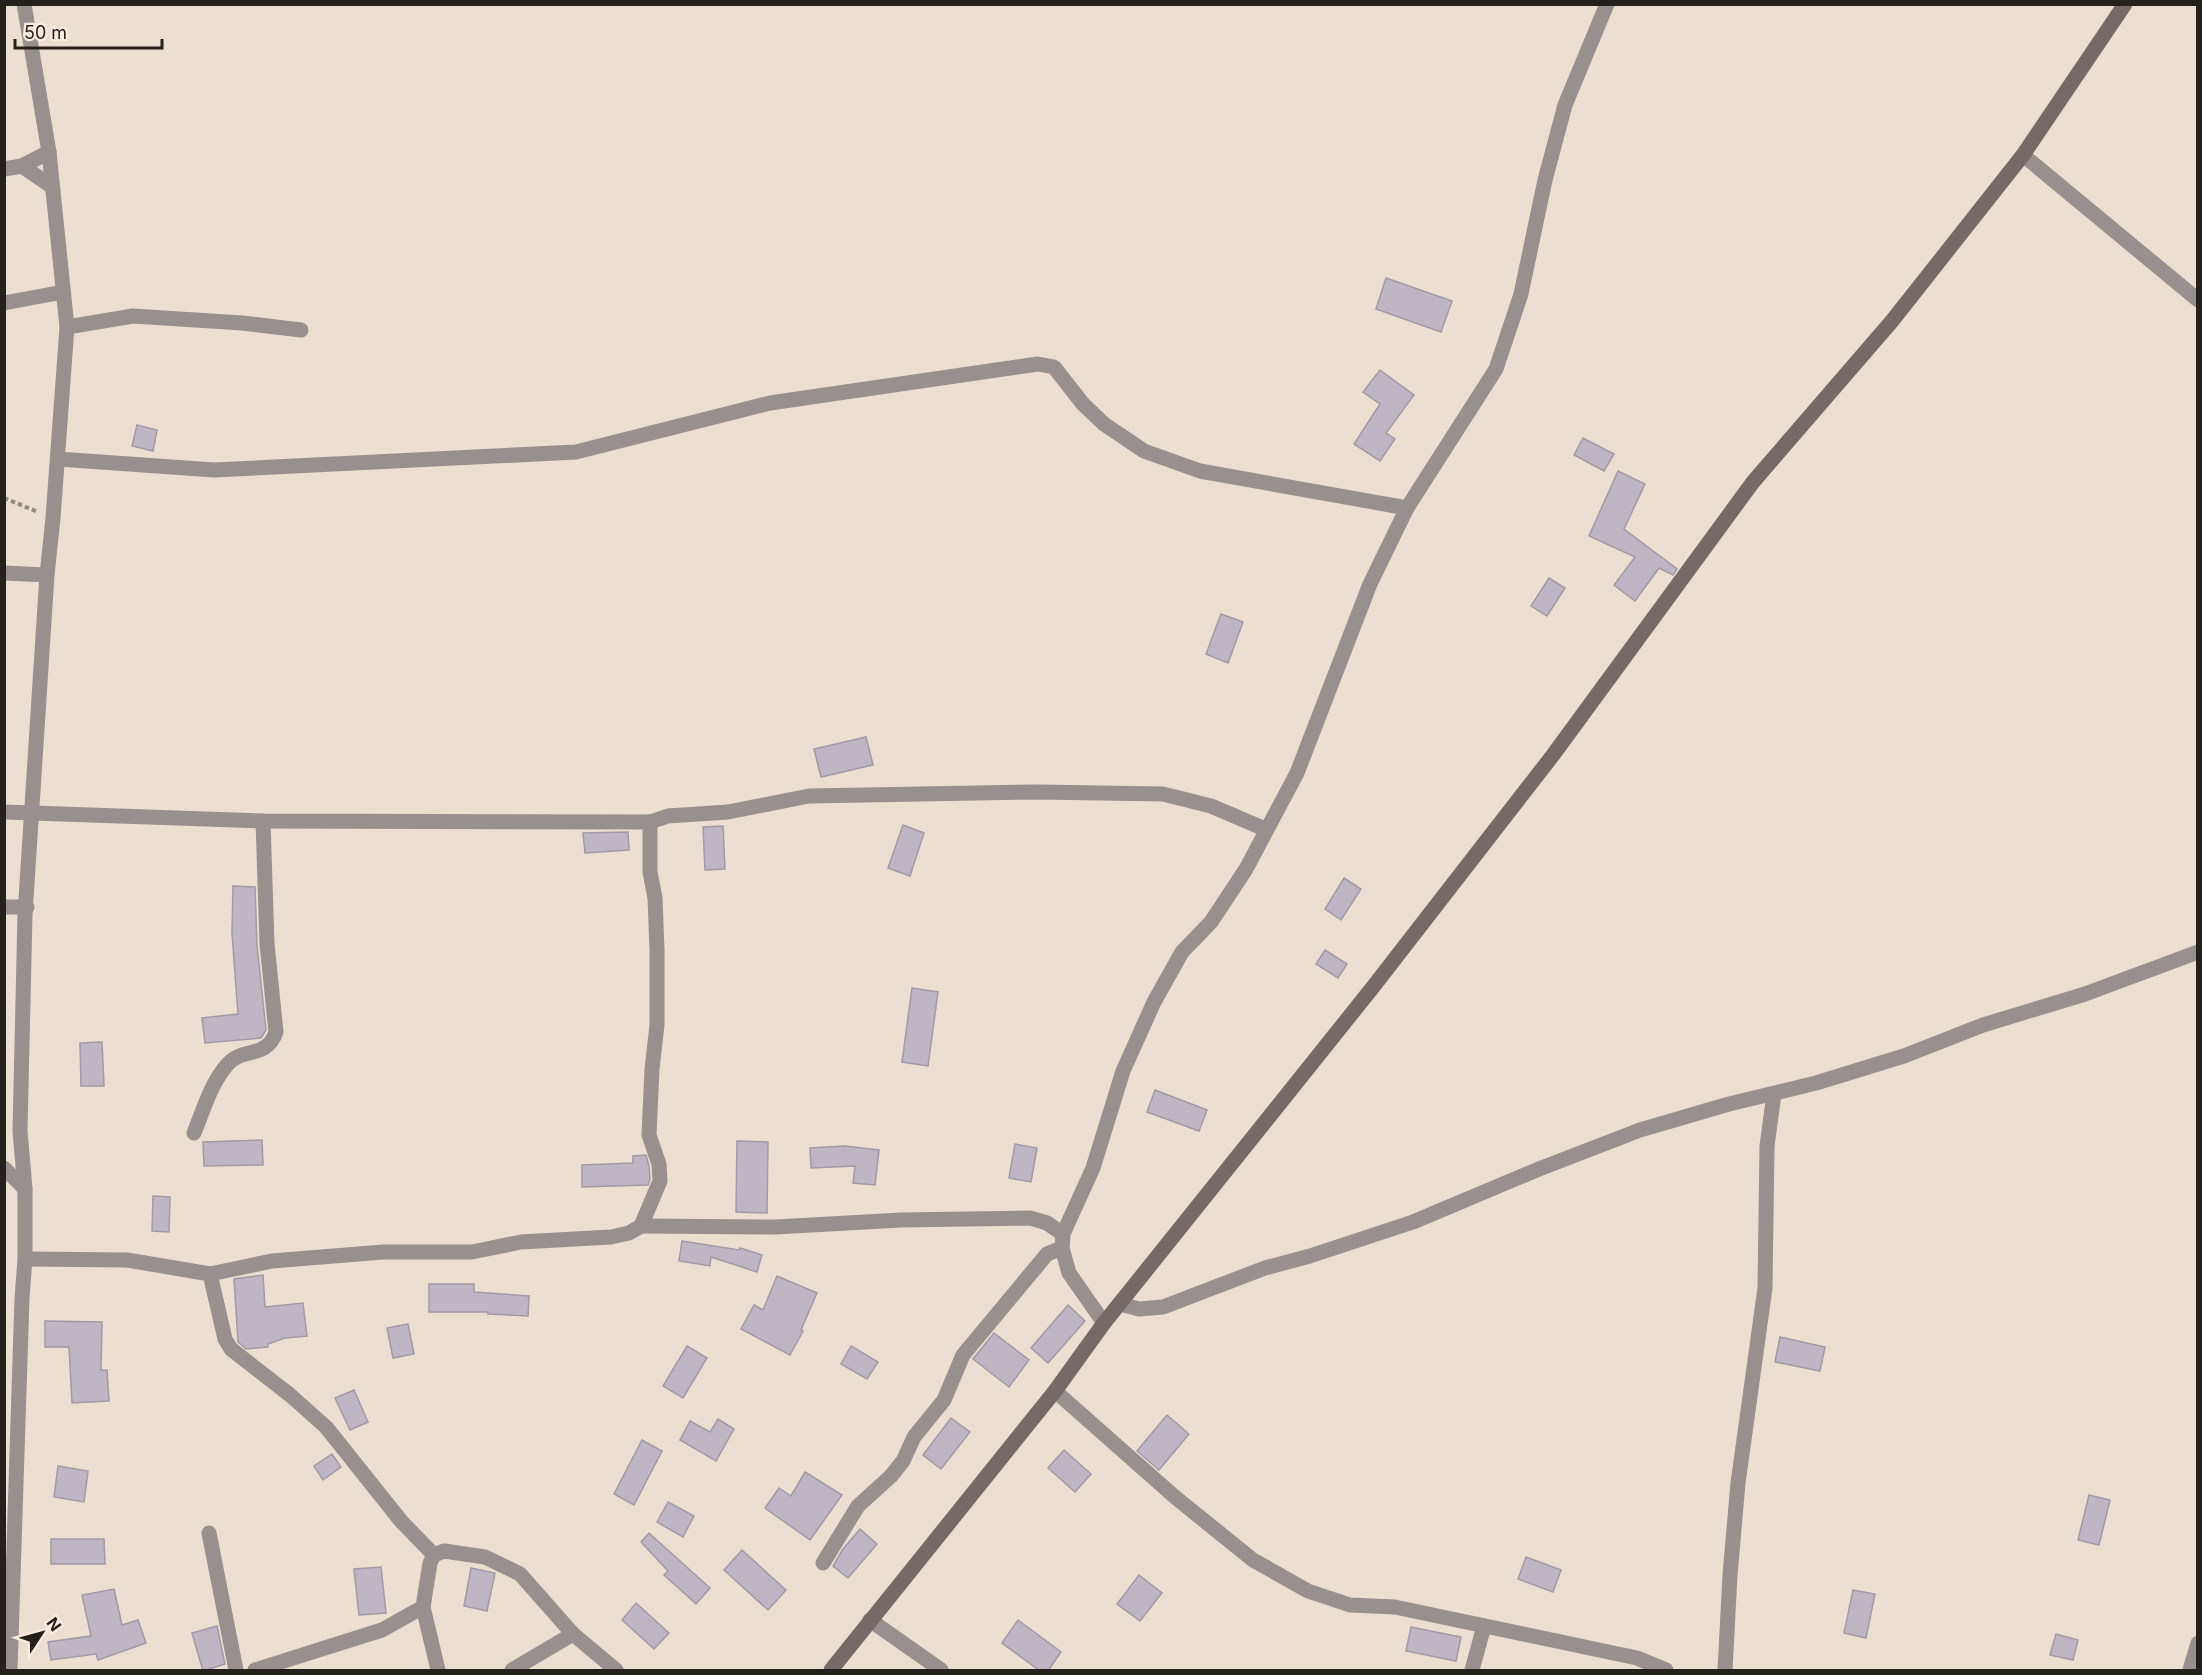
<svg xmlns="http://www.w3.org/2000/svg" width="2202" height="1675" font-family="Inter,sans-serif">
<rect width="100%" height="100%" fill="#ebdfd2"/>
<g fill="#bfb6c3" stroke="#a299a6" stroke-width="1.5">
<path d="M1386 278 1452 301 1441 332 1376 309Z"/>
<path d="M1380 370 1414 395 1386 433 1395 439 1380 461 1354 444 1380 404 1363 392Z"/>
<path d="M137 425 157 430 153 451 132 446Z"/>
<path d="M1583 438 1614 454 1604 471 1574 455Z"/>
<path d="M1618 471 1645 484 1624 529 1677 569 1673 575 1659 568 1635 601 1614 585 1635 557 1589 536Z"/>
<path d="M1549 578 1565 588 1547 616 1531 606Z"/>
<path d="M1221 614 1243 622 1228 663 1206 654Z"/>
<path d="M866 737 873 765 821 777 814 749Z"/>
<path d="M903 825 924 833 910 876 888 868Z"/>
<path d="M723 826 725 869 705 870 703 827Z"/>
<path d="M628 832 629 850 585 853 583 833Z"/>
<path d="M1344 878 1361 889 1341 920 1325 909Z"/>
<path d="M233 886 255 887 257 945 266 1030 261 1038 205 1043 202 1018 238 1014 232 933Z"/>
<path d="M1325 950 1347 964 1338 978 1316 964Z"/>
<path d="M912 988 938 992 928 1066 902 1062Z"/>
<path d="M102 1042 104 1086H81L80 1043Z"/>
<path d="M1155 1090 1207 1110 1199 1131 1147 1112Z"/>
<path d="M262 1140 263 1165 204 1166 203 1142Z"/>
<path d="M737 1141 768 1142 767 1213 736 1212Z"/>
<path d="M1015 1144 1037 1148 1031 1182 1009 1178Z"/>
<path d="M845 1146 879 1150 875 1185 853 1183 855 1166 811 1168 810 1148Z"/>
<path d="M646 1155 649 1166 650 1179 648 1185 582 1187V1165L633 1163V1156Z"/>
<path d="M153 1196 170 1197 169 1232 152 1231Z"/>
<path d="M682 1241 739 1250 740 1248 762 1255 757 1272 711 1257 710 1266 679 1261Z"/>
<path d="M263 1275 265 1307 303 1303 307 1336 285 1338 268 1344V1347L246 1349 238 1342 234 1279Z"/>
<path d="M777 1276 817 1293 801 1330 803 1331 790 1355 741 1329 754 1305 763 1310Z"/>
<path d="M429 1284H474V1292L529 1296 528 1316 488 1314V1312H429Z"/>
<path d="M1068 1305 1085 1321 1048 1363 1031 1348Z"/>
<path d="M45 1321 102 1322 101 1370H107L109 1401 72 1403 69 1347H45Z"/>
<path d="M408 1324 414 1354 393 1358 387 1328Z"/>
<path d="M994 1333 1029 1360 1009 1387 973 1359Z"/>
<path d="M1780 1337 1825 1347 1820 1371 1775 1362Z"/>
<path d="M687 1346 707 1358 683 1398 663 1386Z"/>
<path d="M851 1346 878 1362 867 1379 841 1364Z"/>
<path d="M354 1390 368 1422 350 1430 335 1398Z"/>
<path d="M1167 1415 1189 1434 1159 1470 1137 1451Z"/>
<path d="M951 1418 970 1432 941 1469 923 1455Z"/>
<path d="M718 1419 734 1429 716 1461 680 1440 690 1421 710 1432Z"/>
<path d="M642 1440 662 1451 634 1505 614 1494Z"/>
<path d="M1064 1450 1091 1474 1075 1492 1048 1468Z"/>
<path d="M332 1454 341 1467 323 1480 314 1466Z"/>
<path d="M58 1466 88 1471 84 1502 54 1497Z"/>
<path d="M805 1472 842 1495 810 1540 765 1508 779 1488 791 1496Z"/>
<path d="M2089 1495 2110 1500 2099 1545 2078 1540Z"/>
<path d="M668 1502 694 1516 683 1537 657 1522Z"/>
<path d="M860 1529 877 1544 848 1578 833 1566 843 1549Z"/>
<path d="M649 1533 710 1588 696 1604 664 1575 668 1571 641 1542Z"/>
<path d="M51 1539H104L105 1564H51Z"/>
<path d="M742 1550 786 1590 768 1610 724 1570Z"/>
<path d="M1526 1557 1561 1570 1553 1592 1518 1579Z"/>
<path d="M381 1567 386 1613 359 1615 354 1569Z"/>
<path d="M471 1568 495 1573 487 1611 464 1606Z"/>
<path d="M1139 1575 1162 1593 1140 1621 1117 1604Z"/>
<path d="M114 1589 122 1625 138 1620 146 1643 98 1660 96 1654 51 1660 48 1642 91 1636 82 1595Z"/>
<path d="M1853 1590 1875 1594 1866 1638 1844 1633Z"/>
<path d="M636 1603 669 1633 654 1649 622 1620Z"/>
<path d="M1018 1620 1061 1652 1048 1671H1040L1002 1643Z"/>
<path d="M217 1626 225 1664 203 1671 192 1633Z"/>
<path d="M1411 1627 1461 1637 1456 1661 1406 1651Z"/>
<path d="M2056 1634 2078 1640 2073 1660 2050 1655Z"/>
</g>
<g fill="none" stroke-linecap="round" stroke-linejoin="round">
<path stroke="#928a80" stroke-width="4" stroke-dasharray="4.5 3" stroke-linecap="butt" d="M4 498 38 512"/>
<g stroke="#98908f" stroke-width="15">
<path d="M2023 155 2198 300"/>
<path d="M22 166 51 186"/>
<path d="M4 169 22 166 49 152"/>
<path d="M4 303 63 292"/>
<path d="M67 327 133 316 242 323 301 330"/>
<path d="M58 459 214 470 576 452 770 403 1038 364 1054 367 1083 404 1104 424 1144 451 1200 471 1407 508"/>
<path d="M4 573 47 575"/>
<path d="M4 812 263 821 650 822"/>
<path d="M4 907H27"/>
<path d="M194 1133C203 1111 211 1083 227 1065 243 1046 266 1060 276 1032L267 944 263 821"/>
<path d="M4 1168 25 1189"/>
<path d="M641 1226 776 1227 901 1220 1030 1218 1047 1223 1063 1234"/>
<path d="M25 1259 127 1260 210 1274 225 1339 231 1349 290 1395 326 1427 401 1521 434 1555"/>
<path d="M210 1274 272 1261 383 1252H472L521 1242 611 1237 629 1233 641 1226 660 1181 659 1164 649 1135 652 1069 657 1025V950L655 898 650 872V822L668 816 728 812 809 796 1037 792 1163 794 1211 806 1265 829"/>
<path d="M1120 1304 1139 1309 1163 1307 1265 1268 1310 1256 1413 1222 1539 1169 1640 1130 1729 1104 1816 1083 1904 1056 1983 1025 2085 994 2198 952"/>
<path d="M1104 1323 1069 1273 1062 1248 1063 1234 1093 1168 1123 1071 1154 1002 1182 952 1211 922 1246 869 1297 773 1370 584 1407 508 1496 369 1521 294 1545 180 1565 105 1607 4"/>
<path d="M1055 1391 1175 1497 1253 1560 1308 1591 1350 1605 1395 1607 1637 1658 1666 1670"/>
<path d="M209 1533 236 1670"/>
<path d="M823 1563 858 1506 891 1476 903 1461 914 1437 944 1400 963 1355 1047 1254 1062 1248"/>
<path d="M870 1620 941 1670"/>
<path d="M10 1670 22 1298 25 1259V1189L20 1131 25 914 47 575 53 518 67 327 49 152 24 4"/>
<path d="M255 1670 382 1630 423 1607"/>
<path d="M438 1670 423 1607 430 1563 434 1555 444 1551 485 1557 520 1574 573 1634 616 1670"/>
<path d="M512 1670 573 1634"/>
<path d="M1472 1670 1484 1626"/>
<path d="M1725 1670 1730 1575 1738 1483 1765 1288 1767 1146 1774 1094"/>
<path d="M2190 1670 2198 1643"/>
</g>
<path stroke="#756a67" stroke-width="15" d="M831 1670 1055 1391 1104 1323 1373 987 1553 755 1753 482 1892 321 2023 155 2125 4"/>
</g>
<rect width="2202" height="1675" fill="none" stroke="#24201b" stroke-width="12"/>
<g transform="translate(42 1633) rotate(54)" stroke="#f8ece0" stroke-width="4.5" paint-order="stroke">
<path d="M0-4.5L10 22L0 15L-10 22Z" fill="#24201b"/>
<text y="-9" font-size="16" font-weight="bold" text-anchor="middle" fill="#24201b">N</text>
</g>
<path d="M15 39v9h147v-9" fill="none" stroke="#24201b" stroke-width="3"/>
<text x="24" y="39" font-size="18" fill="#24201b" stroke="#f8ece0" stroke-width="4.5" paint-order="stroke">50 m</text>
</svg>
